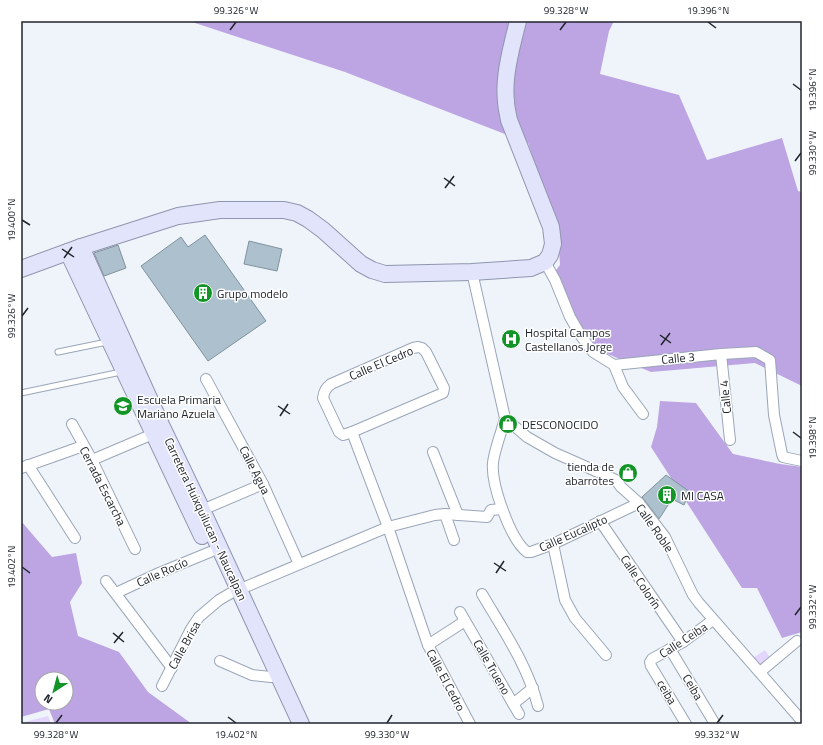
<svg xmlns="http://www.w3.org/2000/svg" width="823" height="745" font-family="'Titillium Web',sans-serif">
<rect width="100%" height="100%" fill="#eff4fb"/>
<g fill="#e3d5fb">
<path d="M765 650 772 661 761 670 751 659Z"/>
<path d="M48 716 51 724H21V723Z"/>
</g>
<g fill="#bda4e3" fill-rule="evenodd">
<path d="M189 21H614L609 31 600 74 679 95 707 160 782 138 798 191 802 192V386L755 363 651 372 591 347 550 278 560 265 558 233 528 143 345 72Z"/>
<path d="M660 401 696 403 733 454 780 464 802 467V632L782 638 757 588H742L651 447 657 427Z"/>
<path d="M21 521 52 557 76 553 82 583 70 602 78 636 119 652 148 692 192 724H55L49 709 21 717ZM42 679H66V703H42Z"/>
</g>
<g fill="#acc0cd" stroke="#7e929d">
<path d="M205 235 266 321 208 361 141 266 181 237 188 247Z"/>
<path d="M249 241 282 249 277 271 244 264Z"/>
<path d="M118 245 126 268 104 276 94 253Z"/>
<path d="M666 475 690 492 684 505 672 499 659 519 642 497Z"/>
</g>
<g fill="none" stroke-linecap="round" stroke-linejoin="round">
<g stroke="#9aa6b7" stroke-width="7">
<g id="lane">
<path d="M58 352 107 342"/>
<path d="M21 393 121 372"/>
</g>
</g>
<g stroke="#9aa6b7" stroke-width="12">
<g id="street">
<path d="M545 262 555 280 570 317 581 336 593 352 614 365 721 354 756 352 770 360 774 415 782 454 783 457 802 461"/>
<path d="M472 272 505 418 527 437 555 453 616 480 621 487 639 503 665 537 693 595 699 603 802 721"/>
<path d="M418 347 422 348 426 352 444 388 443 393 352 432 343 435 339 432 323 398C324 391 326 388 331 384L413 348Z"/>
<path d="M721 354 730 440"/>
<path d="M614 365 623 387 643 414"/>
<path d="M206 379 263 484 299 564"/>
<path d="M505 418C502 431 494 451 493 463 491 484 510 539 527 552H531L553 544 639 503"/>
<path d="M72 424 92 460 135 549"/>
<path d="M352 432 388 527 428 645 470 724"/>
<path d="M433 452 458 515"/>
<path d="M92 460 153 434 157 431"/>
<path d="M28 465 75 538"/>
<path d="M21 468 83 446"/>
<path d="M202 510 263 484"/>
<path d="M445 514 454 540"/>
<path d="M600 521 683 642"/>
<path d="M553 544 565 600 575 618 606 655"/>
<path d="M106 581 172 668"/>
<path d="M116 593 159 573 210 552"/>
<path d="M482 594C503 630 527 664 538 706"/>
<path d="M460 612 519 714"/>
<path d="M428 645 465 621"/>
<path d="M670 649 715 724"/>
<path d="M220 661 252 675 271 677"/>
<path d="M760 672 797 641"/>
<path d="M162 686 191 629 199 617 219 600 231 593 388 527 435 515 445 514 487 517 491 510 502 509"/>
<path d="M513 704 533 688"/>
<path d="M686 724 651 666 650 662 652 659 683 642 713 620"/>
</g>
</g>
<g stroke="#9095af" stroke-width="18">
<g id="primary">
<path d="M81 247 162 427 202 510 301 724"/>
<path d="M68 252 202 536"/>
<path d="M21 269 81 247 178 216 220 210H284L297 213 308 219 323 230 361 264 372 270 385 274 472 272 531 268 545 262 550 255 553 244 551 227 509 120C508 114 506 107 506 101 503 77 512 45 518 21"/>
</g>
</g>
<use href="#lane" stroke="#fff" stroke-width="5"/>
<use href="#street" stroke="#fff" stroke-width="10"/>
<use href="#primary" stroke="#e1e4fa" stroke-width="16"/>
</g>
<path fill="none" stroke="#20252c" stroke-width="1.5" d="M708 22 716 28M230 30 236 22M560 30 566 22M793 84 801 90M795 161 801 153M444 178 455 186M445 188 454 176M22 220 30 225M62 249 74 257M64 258 72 247M22 316 28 308M660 335 671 343M661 345 670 333M278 406 290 414M280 416 288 404M793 432 801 438M494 563 506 571M22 567 30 573M496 573 504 561M795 615 801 607M113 633 124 642M114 643 123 632M228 717 236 723M56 723 62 715M387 723 392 715M717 723 723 715"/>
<defs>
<g id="building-disc" transform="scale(1)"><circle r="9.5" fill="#129426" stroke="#fff"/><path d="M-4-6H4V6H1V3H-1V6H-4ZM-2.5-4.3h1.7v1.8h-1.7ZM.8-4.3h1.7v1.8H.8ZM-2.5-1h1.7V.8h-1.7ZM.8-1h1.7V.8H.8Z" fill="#fff"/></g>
<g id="hospital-disc" transform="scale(1)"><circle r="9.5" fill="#129426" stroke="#fff"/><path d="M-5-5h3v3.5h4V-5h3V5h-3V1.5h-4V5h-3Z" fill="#fff"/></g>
<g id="school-disc" transform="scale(1)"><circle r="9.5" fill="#129426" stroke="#fff"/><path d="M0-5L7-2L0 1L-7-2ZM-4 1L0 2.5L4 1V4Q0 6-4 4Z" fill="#fff"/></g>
<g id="shop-disc" transform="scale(1)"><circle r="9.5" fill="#129426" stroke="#fff"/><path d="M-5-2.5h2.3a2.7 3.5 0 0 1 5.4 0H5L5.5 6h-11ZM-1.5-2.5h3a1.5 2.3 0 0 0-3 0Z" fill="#fff"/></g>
</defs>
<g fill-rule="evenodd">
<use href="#building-disc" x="203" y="293"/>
<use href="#hospital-disc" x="511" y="339"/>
<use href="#school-disc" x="123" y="406"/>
<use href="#shop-disc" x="508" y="424"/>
<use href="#shop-disc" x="628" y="473"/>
<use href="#building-disc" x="667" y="495"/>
</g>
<g text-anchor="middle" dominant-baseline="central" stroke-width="3" stroke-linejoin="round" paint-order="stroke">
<g font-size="12" fill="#20252c" stroke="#fff" text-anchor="start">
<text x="217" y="293">Grupo modelo</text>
<text x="525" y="332">Hospital Campos<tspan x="525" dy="14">Castellanos Jorge</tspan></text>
<text x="137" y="399">Escuela Primaria<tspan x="137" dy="14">Mariano Azuela</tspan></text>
<text x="522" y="424">DESCONOCIDO</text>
<text x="614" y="466" text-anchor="end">tienda de<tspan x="614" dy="14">abarrotes</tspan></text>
<text x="681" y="495">MI CASA</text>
</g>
<g font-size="12" fill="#20252c" stroke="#fff">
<text transform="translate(678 358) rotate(-5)">Calle 3</text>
<text transform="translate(381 363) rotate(-23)">Calle El Cedro</text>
<text transform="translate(725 397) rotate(-96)">Calle 4</text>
<text transform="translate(255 470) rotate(63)">Calle Agua</text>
<text transform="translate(103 486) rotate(63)">Cerrada Escarcha</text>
<text transform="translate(206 519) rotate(65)">Carretera Huixquilucan - Naucalpan</text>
<text transform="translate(655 528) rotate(55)">Calle Roble</text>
<text transform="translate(573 533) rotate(-24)">Calle Eucalipto</text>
<text transform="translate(162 572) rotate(-24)">Calle Rocío</text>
<text transform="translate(641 582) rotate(56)">Calle Colorín</text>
<text transform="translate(683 640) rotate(-33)">Calle Ceiba</text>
<text transform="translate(184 645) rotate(-61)">Calle Brisa</text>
<text transform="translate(492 667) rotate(60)">Calle Trueno</text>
<text transform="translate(446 680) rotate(62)">Calle El Cedro</text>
<text transform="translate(693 687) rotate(59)">Ceiba</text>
<text transform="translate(667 692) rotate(59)">ceiba</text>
</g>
</g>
<rect width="823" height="745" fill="none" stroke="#ffffff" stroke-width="44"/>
<g transform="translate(54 691) rotate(216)"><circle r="19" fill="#ffffff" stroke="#a6a8ab"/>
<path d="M0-3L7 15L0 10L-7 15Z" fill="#129426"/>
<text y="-6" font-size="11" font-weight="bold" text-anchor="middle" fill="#20252c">N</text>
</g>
<rect x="22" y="22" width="779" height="701" fill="none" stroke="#20252c" stroke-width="1.5"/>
<g font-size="10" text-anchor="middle" fill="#20252c">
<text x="236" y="14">99.326°W</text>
<text x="566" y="14">99.328°W</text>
<text x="708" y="14">19.396°N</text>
<text transform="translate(812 90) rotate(-90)" y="4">19.396°N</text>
<text transform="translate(812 153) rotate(-90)" y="4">99.330°W</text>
<text transform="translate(11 220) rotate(-90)" y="4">19.400°N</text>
<text transform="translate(11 316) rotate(-90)" y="4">99.326°W</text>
<text transform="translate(812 438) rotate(-90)" y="4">19.398°N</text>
<text transform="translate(11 567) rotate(-90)" y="4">19.402°N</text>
<text transform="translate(812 607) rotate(-90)" y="4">99.332°W</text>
<text x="56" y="738">99.328°W</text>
<text x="236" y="738">19.402°N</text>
<text x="387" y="738">99.330°W</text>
<text x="717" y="738">99.332°W</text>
</g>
</svg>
